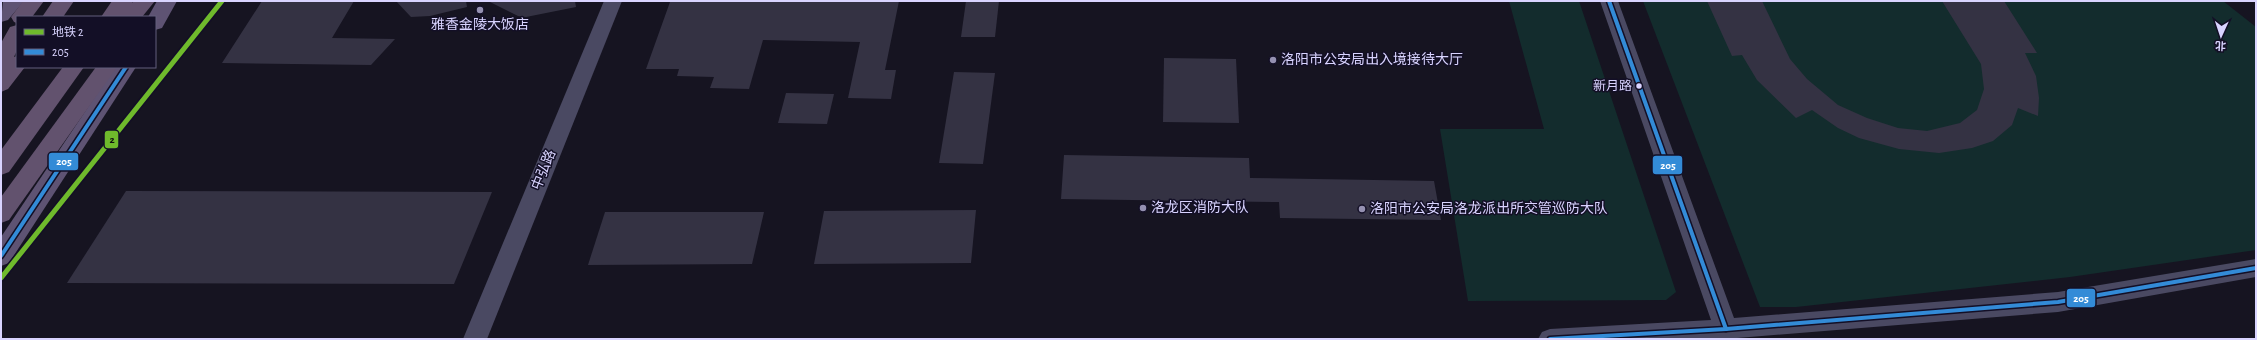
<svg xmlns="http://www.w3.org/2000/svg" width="2257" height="340" font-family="'Alegreya Sans','Noto Sans SC',sans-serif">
<rect width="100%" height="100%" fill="#161421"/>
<g fill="#132c2d">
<path d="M1509 1H1579L1676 292 1666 300 1468 301 1440 129H1544Z"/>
<path d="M1643 1H2223L2256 27V250L2070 277 1796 307H1760Z"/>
</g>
<g fill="#343243">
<path d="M262 1H354L332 38 395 39 371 65 222 63Z"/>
<path d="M396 1H466L467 7 430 16 411 17Z"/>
<path d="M488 1H575L576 7 526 17 518 16Z"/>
<path d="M739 1H899L885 70H896L891 99 848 98 860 42 763 40 749 89 710 88 714 77 677 76 679 69H646L670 2Z"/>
<path d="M966 1H999L995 37H961Z"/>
<path d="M1707 1H1762L1790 59 1807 79 1838 105 1867 118 1898 128 1927 131 1960 123 1977 110 1984 89 1981 64 1942 1H2004L2037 53H2025L2036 76 2039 98 2038 116 2018 108 2012 125 1993 141 1972 148 1939 153 1899 149 1859 138 1838 128 1812 110 1796 118 1757 80 1742 55 1732 56Z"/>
<path d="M1164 58 1236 59 1239 123 1163 122Z"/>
<path d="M954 72 995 73 983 164 939 163Z"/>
<path d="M786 93 834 94 827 124 778 123Z"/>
<path d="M1064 155 1249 158 1250 178 1434 181 1441 220 1280 218 1279 202 1061 199Z"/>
<path d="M126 191 492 192 454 284 67 283Z"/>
<path d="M976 210 971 263 814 264 824 211Z"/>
<path d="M605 212H764L752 264 588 265Z"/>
</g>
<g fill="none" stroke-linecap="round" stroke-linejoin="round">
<g fill="#4a4962" fill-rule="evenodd">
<path d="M604 1H622L487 339H463Z"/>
<path d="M1600 1H1618L1734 318 2058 292 2256 259V277L2058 312 1725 339H1538L1542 332 1550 329 1711 320Z"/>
</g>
<g fill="#5e5373" fill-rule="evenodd">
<path d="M3 1H24L8 20 1 22Z"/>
<path d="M157 1H177L162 28 155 30V17H148Z"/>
<path d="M115 67H136L9 263 1 266V237Z"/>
</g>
<g fill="#62526e" fill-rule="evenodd">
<path d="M23 1H44L32 17H17V23L14 22 11 17Z"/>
<path d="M53 1H74L63 17H42Z"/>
<path d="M112 1H133L132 3 134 1H155L142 17H101Z"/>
<path d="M17 25V50L14 57 17 56V67H25L8 89 1 92V43L10 27Z"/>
<path d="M63 67H84L9 172 1 175V150Z"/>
<path d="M96 67H117L9 220 1 223V197Z"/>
</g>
<g stroke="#130f26" stroke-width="7">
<g id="bus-1">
<path d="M1609 1 1726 329"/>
<path d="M1 256 126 67"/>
<path d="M1550 339 1726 329 2058 302 2256 268"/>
</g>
</g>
<use href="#bus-1" stroke="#338bd7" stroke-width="4"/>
<g stroke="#130f26" stroke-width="8">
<path id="metro-1" d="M1 278 222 1"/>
</g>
<use href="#metro-1" stroke="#6fba2c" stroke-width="5"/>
</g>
<g fill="#9591b1" stroke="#130f26" stroke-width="1.5">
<circle cx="480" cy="10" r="4"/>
<circle cx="1273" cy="60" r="4"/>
<circle cx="1143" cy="208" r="4"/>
<circle cx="1362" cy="209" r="4"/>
</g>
<circle fill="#d9d4ff" stroke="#130f26" stroke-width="1.5" cx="1639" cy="86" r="3.5"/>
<g text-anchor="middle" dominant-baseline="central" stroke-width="3" stroke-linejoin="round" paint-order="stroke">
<g font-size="13" fill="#d9d4ff" stroke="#130f26" text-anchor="end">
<text x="1632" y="86">新月路</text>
</g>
<g font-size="14" fill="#d9d4ff" stroke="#130f26" text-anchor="start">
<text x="480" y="25" text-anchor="middle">雅香金陵大饭店</text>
<text x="1281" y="60">洛阳市公安局出入境接待大厅</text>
<text x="1151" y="208">洛龙区消防大队</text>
<text x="1370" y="209">洛阳市公安局洛龙派出所交管巡防大队</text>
</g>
<g font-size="14" fill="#d9d4ff" stroke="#130f26">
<text transform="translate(544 170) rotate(-68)">中弘路</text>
</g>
</g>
<g stroke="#130f26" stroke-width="1.5">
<rect x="104" y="130" width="15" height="19" rx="4" fill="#6fba2c"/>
<rect x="48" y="152" width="31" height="19" rx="4" fill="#338bd7"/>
<rect x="1652" y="155" width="31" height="20" rx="4" fill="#338bd7"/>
<rect x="2066" y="288" width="30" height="20" rx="4" fill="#338bd7"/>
</g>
<g font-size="11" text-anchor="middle" font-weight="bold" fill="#fff">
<text x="64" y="165">205</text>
<text x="1668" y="169">205</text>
<text x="2081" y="302">205</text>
</g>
<g font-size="11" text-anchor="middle" font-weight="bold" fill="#111">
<text x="112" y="143">2</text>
</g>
<rect width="2257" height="340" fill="none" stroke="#d9d4ff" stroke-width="4"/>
<rect x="16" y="16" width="140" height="52" fill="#130f26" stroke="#625e7d"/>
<rect x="24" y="29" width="20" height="6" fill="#6fba2c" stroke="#625e7d"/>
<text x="52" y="36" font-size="12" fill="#d9d4ff">地铁 2</text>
<rect x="24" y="49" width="20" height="6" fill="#338bd7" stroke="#625e7d"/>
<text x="52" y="56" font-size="12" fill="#d9d4ff">205</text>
<g transform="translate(2221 36) rotate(183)" stroke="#130f26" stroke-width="3" paint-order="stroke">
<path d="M0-3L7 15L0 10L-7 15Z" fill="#d9d4ff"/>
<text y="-6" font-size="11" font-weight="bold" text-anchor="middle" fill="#d9d4ff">北</text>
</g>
</svg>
